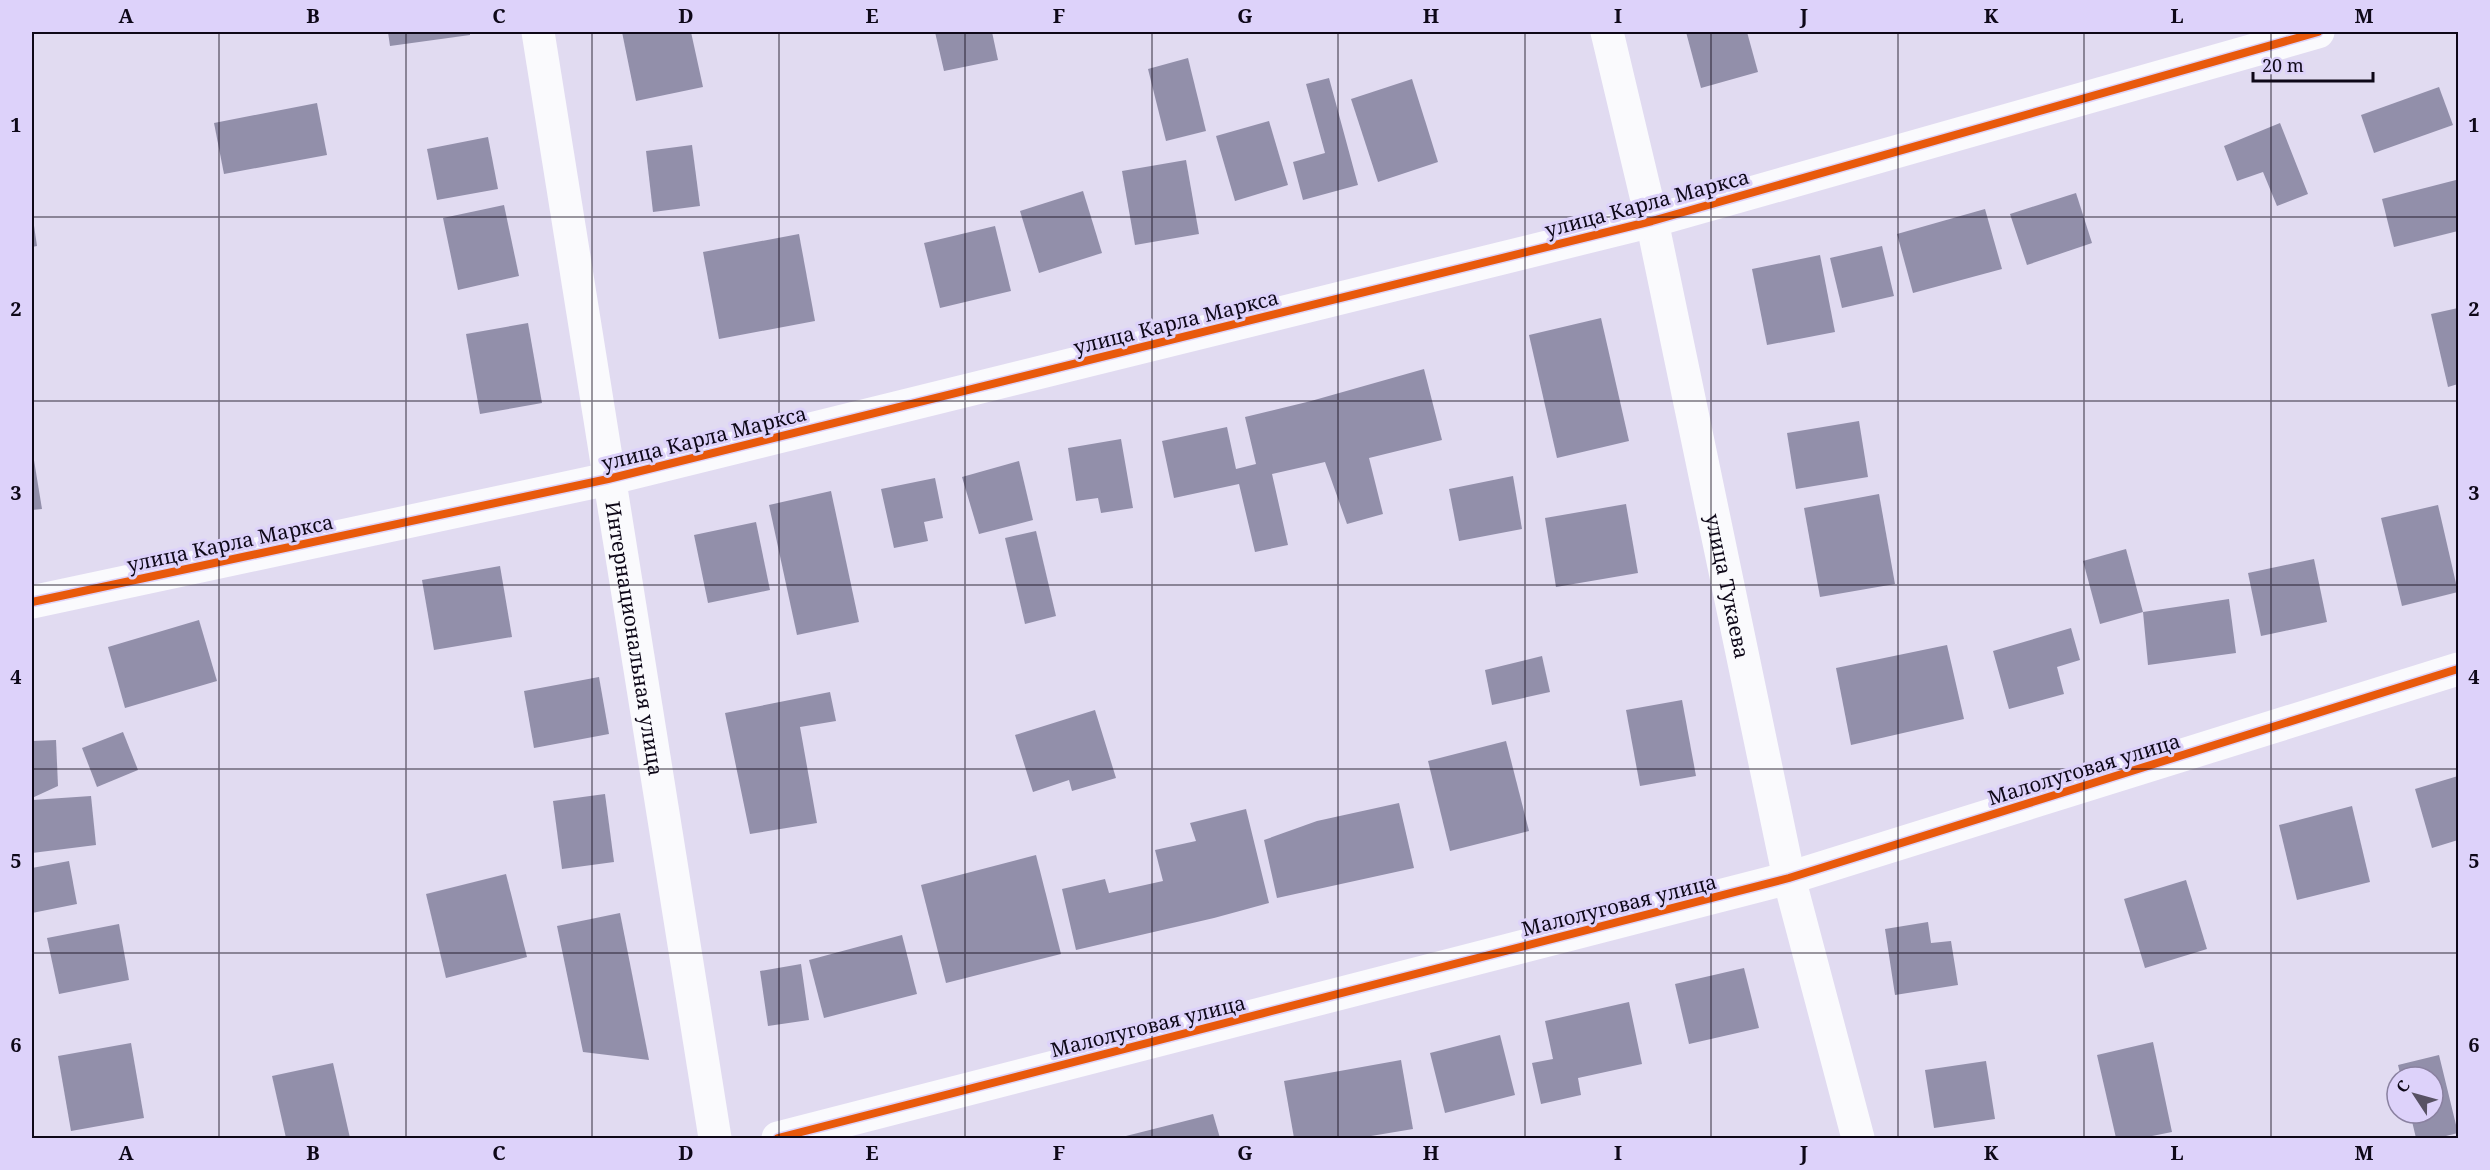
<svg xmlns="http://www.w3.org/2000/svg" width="2490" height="1170" font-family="'Noto Serif',serif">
<rect width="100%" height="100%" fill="#e1dbf1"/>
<g fill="#928faa">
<path d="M388 32H470V35L390 46Z"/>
<path d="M622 32H691L703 87 636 101Z"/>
<path d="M935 32H992L998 60 944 71Z"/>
<path d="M1686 32H1747L1758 72 1701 88Z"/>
<path d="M1188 58 1206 131 1166 141 1148 69Z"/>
<path d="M1329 78 1358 185 1303 200 1293 162 1325 153 1306 84Z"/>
<path d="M1412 79 1438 162 1378 182 1351 99Z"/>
<path d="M2439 87 2453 125 2374 153 2361 115Z"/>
<path d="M317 103 327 155 224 174 214 123Z"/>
<path d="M1269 121 1288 185 1235 201 1216 136Z"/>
<path d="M2280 123 2308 194 2277 206 2263 172 2237 181 2224 146Z"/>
<path d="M488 137 498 189 437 200 427 149Z"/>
<path d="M692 145 700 206 653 212 646 151Z"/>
<path d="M1186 160 1199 234 1135 245 1122 171Z"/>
<path d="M2456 180 2458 191V231L2394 247 2382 199Z"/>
<path d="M1083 191 1102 253 1039 273 1020 211Z"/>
<path d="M2076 193 2092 243 2027 265 2010 214Z"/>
<path d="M504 205 519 276 458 290 443 218Z"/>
<path d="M1985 209 2002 269 1913 293 1897 234Z"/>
<path d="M32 212 37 246 32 247Z"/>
<path d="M995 226 1011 291 940 308 924 243Z"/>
<path d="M799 234 815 321 719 339 703 252Z"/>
<path d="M1882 246 1894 296 1842 308 1830 258Z"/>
<path d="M1820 255 1835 332 1767 345 1752 269Z"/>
<path d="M2458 308V384L2448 387 2431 314Z"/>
<path d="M1601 318 1629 441 1557 458 1529 335Z"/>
<path d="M528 323 542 403 480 414 466 334Z"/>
<path d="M1424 369 1442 440 1369 458 1383 514 1347 524 1325 462 1272 474 1288 545 1255 552 1239 484 1174 498 1162 441 1227 427 1236 469 1256 464 1245 417 1311 401Z"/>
<path d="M1859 421 1868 477 1796 489 1787 433Z"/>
<path d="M1121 439 1133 508 1101 513 1098 498 1076 501 1068 448Z"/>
<path d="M32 448 42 509 32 510Z"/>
<path d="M1019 461 1033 520 979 534 962 477Z"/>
<path d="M1513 476 1522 529 1459 541 1449 489Z"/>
<path d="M935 478 943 518 924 522 928 541 894 548 881 489Z"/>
<path d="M831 491 859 622 797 635 769 505Z"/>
<path d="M1879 494 1895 584 1820 597 1804 508Z"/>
<path d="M1626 504 1638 573 1556 587 1545 518Z"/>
<path d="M2438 505 2458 592 2402 606 2381 518Z"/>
<path d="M756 522 770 590 708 603 694 535Z"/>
<path d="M1036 531 1056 616 1025 624 1005 538Z"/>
<path d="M2126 549 2143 612 2100 624 2083 561Z"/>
<path d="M2314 559 2327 622 2261 636 2248 573Z"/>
<path d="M500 566 512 637 434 650 422 580Z"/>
<path d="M2229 599 2236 653 2148 665 2143 612Z"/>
<path d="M199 620 217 681 125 708 108 647Z"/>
<path d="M2071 628 2080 660 2057 667 2064 694 2009 709 1993 651Z"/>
<path d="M1947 645 1964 719 1851 745 1836 668Z"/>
<path d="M1542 656 1550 692 1492 705 1485 670Z"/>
<path d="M599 677 609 734 534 748 524 691Z"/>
<path d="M830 692 836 721 800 727 817 823 750 834 725 713Z"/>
<path d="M1682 700 1696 776 1640 786 1626 710Z"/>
<path d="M1095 710 1116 778 1072 791 1069 780 1033 792 1015 735Z"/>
<path d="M123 732 138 770 97 787 82 748Z"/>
<path d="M56 740 58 786 32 798V741Z"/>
<path d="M1506 741 1529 831 1450 851 1428 761Z"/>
<path d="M2458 776V840L2432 848 2415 789Z"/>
<path d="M605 794 614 862 562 869 553 801Z"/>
<path d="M91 796 96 845 32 853V800Z"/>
<path d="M1399 803 1414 868 1277 898 1264 840 1317 821Z"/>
<path d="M2352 806 2370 882 2297 900 2279 825Z"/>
<path d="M1246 809 1269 903 1214 918 1076 950 1062 889 1105 879 1109 893 1163 881 1155 850 1196 841 1190 823Z"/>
<path d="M1036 855 1061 954 946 983 921 885Z"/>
<path d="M69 861 77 904 32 913V868Z"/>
<path d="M506 874 527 957 446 978 426 894Z"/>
<path d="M2186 880 2207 949 2145 968 2124 899Z"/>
<path d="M620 913 649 1060 583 1052 557 926Z"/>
<path d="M1928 922 1931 943 1951 941 1958 985 1895 995 1885 929Z"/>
<path d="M119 924 129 980 59 994 47 938Z"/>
<path d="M902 935 917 994 824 1018 809 960Z"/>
<path d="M801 964 809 1020 768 1026 760 971Z"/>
<path d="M1744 968 1759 1028 1689 1044 1675 984Z"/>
<path d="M1629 1002 1642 1064 1578 1078 1581 1095 1541 1104 1532 1063 1553 1059 1545 1021Z"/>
<path d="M1500 1035 1515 1095 1445 1113 1430 1053Z"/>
<path d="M2153 1042 2172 1132 2142 1138H2116L2097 1055Z"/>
<path d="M131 1043 144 1118 71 1131 58 1056Z"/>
<path d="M2439 1055 2458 1133 2438 1138H2416L2410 1113H2433V1077H2401L2398 1065Z"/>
<path d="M1401 1060 1413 1129 1359 1138H1294L1284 1081Z"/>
<path d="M1986 1061 1995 1119 1934 1128 1925 1070Z"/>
<path d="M333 1063 350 1138H286L272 1076Z"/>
<path d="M1213 1114 1220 1138H1121L1126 1136Z"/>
</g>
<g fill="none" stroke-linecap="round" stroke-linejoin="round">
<g stroke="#fafafd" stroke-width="33">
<path id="s1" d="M538 32 715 1138"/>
<path id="s2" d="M1607 32 1652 221 1789 878 1858 1138"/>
<path d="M32 602 608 479 1652 221 2318 32"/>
<path d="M778 1138 1789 878 2458 669"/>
</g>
<g stroke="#ddd2fa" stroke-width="11">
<g id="cycleway">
<path d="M32 602 608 479 1652 221 2318 32"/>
<path d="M778 1138 1789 878 2458 669"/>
</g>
</g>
<use href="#cycleway" stroke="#e8590c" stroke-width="8"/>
</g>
<path fill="none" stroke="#0e0818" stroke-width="1.5" stroke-opacity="0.55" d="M219 32V1138M406 32V1138M592 32V1138M779 32V1138M965 32V1138M1152 32V1138M1338 32V1138M1525 32V1138M1711 32V1138M1898 32V1138M2084 32V1138M2271 32V1138M32 217H2458M32 401H2458M32 585H2458M32 769H2458M32 953H2458"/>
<g text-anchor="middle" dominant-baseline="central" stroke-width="6" stroke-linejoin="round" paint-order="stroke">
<g font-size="20" fill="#0e0818" stroke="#ddd2fa">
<text transform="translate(1647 203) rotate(-15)">улица Карла Маркса</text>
<text transform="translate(1176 322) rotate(-14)">улица Карла Маркса</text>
<text transform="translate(704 438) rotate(-14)">улица Карла Маркса</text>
<text transform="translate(230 543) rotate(-12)">улица Карла Маркса</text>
<text stroke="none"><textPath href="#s2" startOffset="567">улица Тукаева</textPath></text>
<text stroke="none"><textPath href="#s1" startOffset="614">Интернациональная улица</textPath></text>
<text transform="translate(2084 769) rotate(-17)">Малолуговая улица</text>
<text transform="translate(1619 905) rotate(-14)">Малолуговая улица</text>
<text transform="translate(1148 1026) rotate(-14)">Малолуговая улица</text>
</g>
</g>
<rect width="2490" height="1170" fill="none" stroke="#ddd2fa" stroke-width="66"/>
<g transform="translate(2415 1095) rotate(306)"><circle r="28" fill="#ddd2fa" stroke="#8a81a0" stroke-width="1.5"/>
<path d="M0-4.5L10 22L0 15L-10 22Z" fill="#585264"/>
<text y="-9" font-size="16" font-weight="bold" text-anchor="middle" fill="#0e0818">С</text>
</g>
<path d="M2253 72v9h120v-9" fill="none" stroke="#0e0818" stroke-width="3"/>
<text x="2262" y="72" font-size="18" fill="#0e0818" stroke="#ddd2fa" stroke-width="4.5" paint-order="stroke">20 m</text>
<rect x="33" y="33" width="2424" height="1104" fill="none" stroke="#0e0818" stroke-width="2"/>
<g font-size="20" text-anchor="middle" font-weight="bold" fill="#0e0818">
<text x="126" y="23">A</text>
<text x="313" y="23">B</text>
<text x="499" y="23">C</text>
<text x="686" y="23">D</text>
<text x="872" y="23">E</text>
<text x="1059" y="23">F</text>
<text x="1245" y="23">G</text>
<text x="1431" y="23">H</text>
<text x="1618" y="23">I</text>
<text x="1804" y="23">J</text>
<text x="1991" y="23">K</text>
<text x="2177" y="23">L</text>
<text x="2364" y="23">M</text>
<text x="16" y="132">1</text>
<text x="2474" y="132">1</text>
<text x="16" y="316">2</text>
<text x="2474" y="316">2</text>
<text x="16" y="500">3</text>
<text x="2474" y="500">3</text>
<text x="16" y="684">4</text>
<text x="2474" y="684">4</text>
<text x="16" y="868">5</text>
<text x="2474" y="868">5</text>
<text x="16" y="1052">6</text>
<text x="2474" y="1052">6</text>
<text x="126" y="1160">A</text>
<text x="313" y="1160">B</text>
<text x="499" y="1160">C</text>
<text x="686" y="1160">D</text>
<text x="872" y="1160">E</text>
<text x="1059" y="1160">F</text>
<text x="1245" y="1160">G</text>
<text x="1431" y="1160">H</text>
<text x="1618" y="1160">I</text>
<text x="1804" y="1160">J</text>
<text x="1991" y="1160">K</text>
<text x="2177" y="1160">L</text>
<text x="2364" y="1160">M</text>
</g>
</svg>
